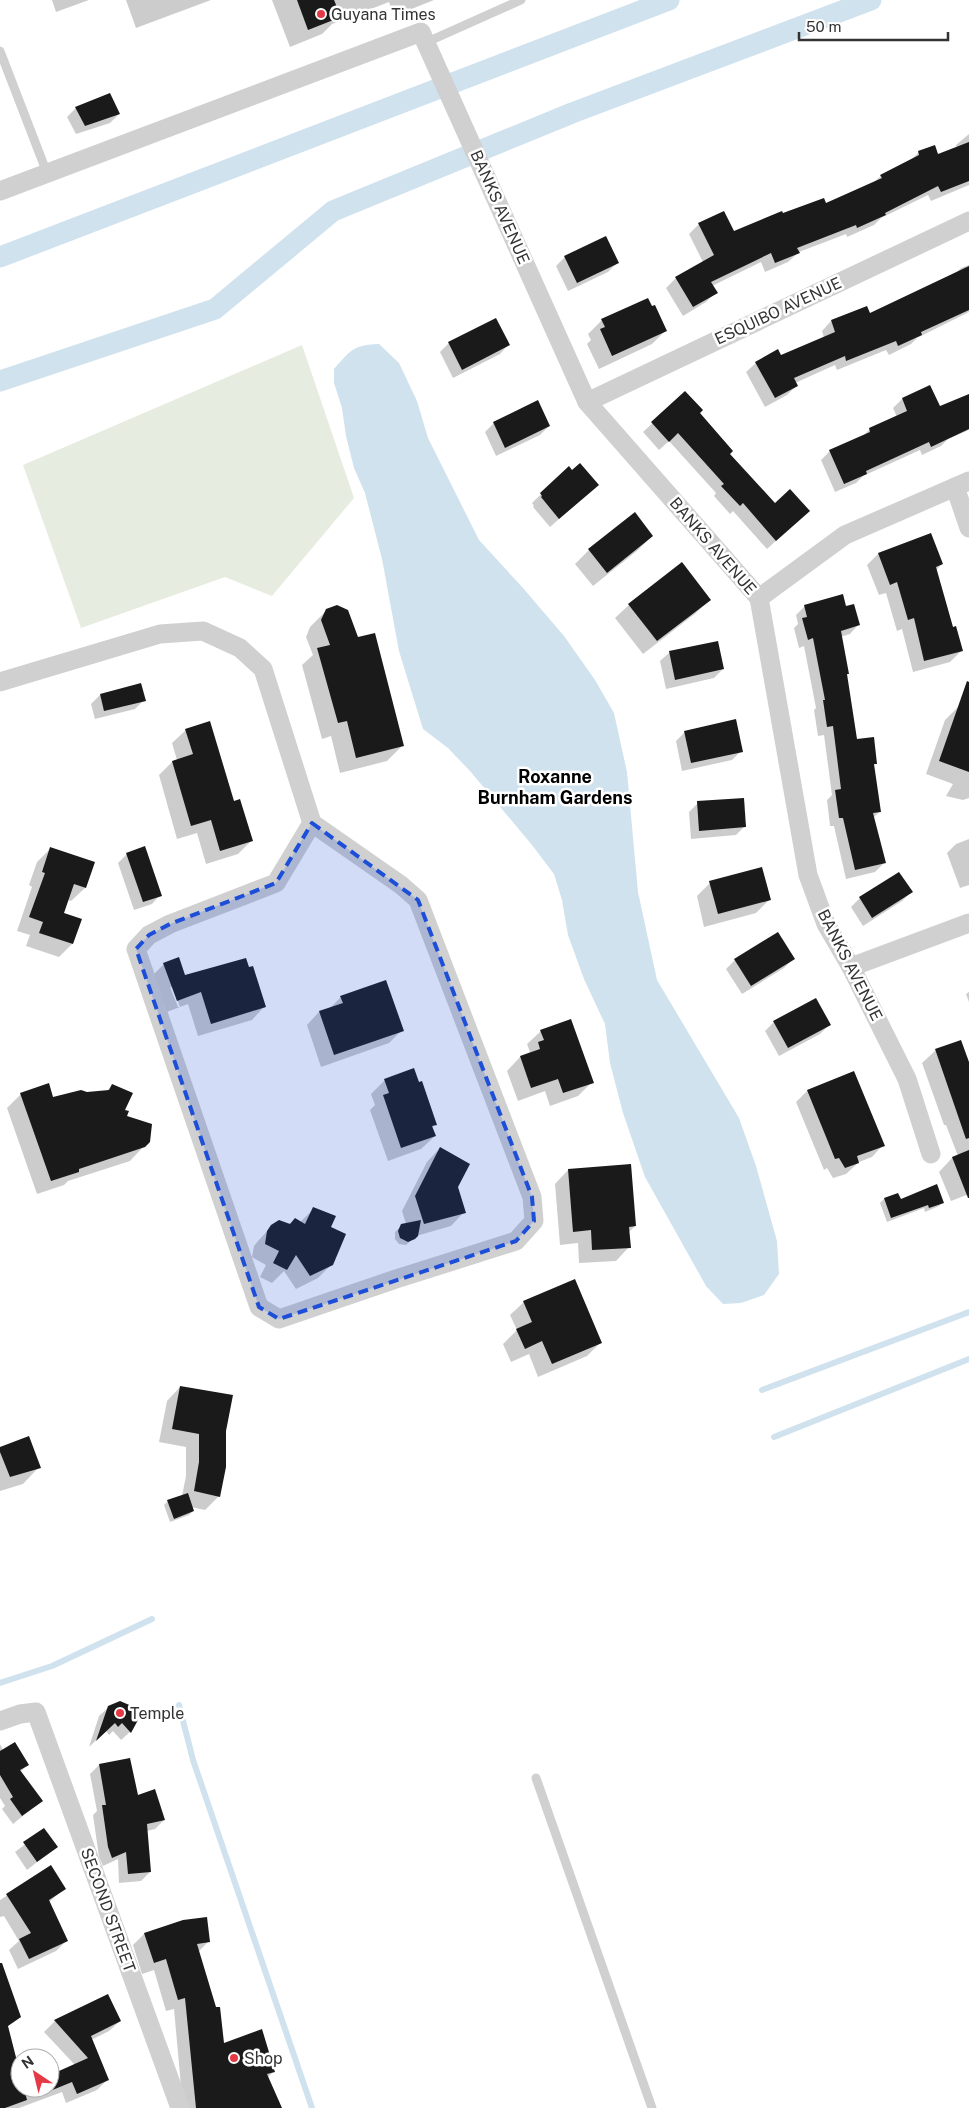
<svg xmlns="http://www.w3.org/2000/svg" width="969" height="2108" font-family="'Public Sans',sans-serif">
<rect width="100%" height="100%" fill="#fff"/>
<path fill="#e6ecdf" d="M302 345 354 498 272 596 225 577 81 628 23 465Z"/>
<path fill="#cfe2ee" d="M379 344 399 363 417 401 428 438 479 540 523 588 564 636 595 680 614 713 627 772 638 892 657 980 739 1118 756 1166 777 1241 779 1274 764 1295 741 1303 723 1304 706 1286 645 1177 623 1113 610 1063 605 1024 584 979 568 935 562 900 554 874 532 845 470 771 448 748 423 729 399 651 382 559 365 493 354 468 346 436 342 408 334 383V369C351 350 353 345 379 344Z"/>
<g fill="#0003" fill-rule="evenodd">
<path d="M52 0H89L56 12Z"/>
<path d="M126 0H211L136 28Z"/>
<path d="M272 0H434L394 16 389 2 332 24 322 34 290 47Z"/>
<path d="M76 108 119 114 110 123 76 134 67 117Z"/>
<path d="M969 134V185L931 201 928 195 881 218 874 225 847 237 846 234 799 252 788 262 765 272 761 262 712 286 716 292 706 302 683 316 666 288 676 278 703 262 689 234 699 224 733 232 782 215 825 204 874 182 881 176 909 162 919 152 938 155 957 148 956 145Z"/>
<path d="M565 257 617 263 608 272 568 291 556 266Z"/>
<path d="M969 265V312L917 338 911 344 889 355 886 350 837 370 835 365 795 383 796 386 787 395 765 407 746 372 756 363 781 356 824 338 822 331 831 321 866 308 869 314 956 273 961 268Z"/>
<path d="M602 320 665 331 652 344 599 369 587 344 591 340 588 334Z"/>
<path d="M449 343 508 345 500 354 453 378 440 352Z"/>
<path d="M685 393 728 454 775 505 799 520 767 549 733 511 730 514 714 496 716 493 669 441 659 450 643 432Z"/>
<path d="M969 396V430L948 439 941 446 922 455 920 450 863 476 856 483 835 492 821 460 830 451 862 437 870 429 897 417 893 408 902 399 939 408Z"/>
<path d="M494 423 549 426 540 435 496 456 485 432Z"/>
<path d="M568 468 572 471 598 485 550 527 533 507 534 506 532 503Z"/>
<path d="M634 514 652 536 638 550 593 586 575 564 589 550Z"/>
<path d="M930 534 942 564 936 570 952 628 961 651 950 662 913 672 902 629 897 631 886 593 879 595 867 565 878 554Z"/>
<path d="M709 600 696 613 643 654 615 618 629 605Z"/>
<path d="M805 606 845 608 858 625 850 634 840 637 848 674 846 675 856 741 876 763 873 766 879 812 873 818 884 863 875 872 846 879 834 826H830L827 800 832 795 824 735 818 736 814 710 816 708 804 646 799 648 794 628 798 624 796 615Z"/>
<path d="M327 610 403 745 387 761 340 773 331 736 322 739 302 665 313 655 306 637 310 627Z"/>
<path d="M669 653 723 669 714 678 666 689 660 661Z"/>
<path d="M100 695 144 700 135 709 95 719 91 704Z"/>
<path d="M959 706 969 708V798L963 800 946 796 953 784 926 774 945 720Z"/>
<path d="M186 730 233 802 251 841 238 854 206 864 197 833 177 839 159 775 172 762 177 760 172 743Z"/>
<path d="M685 732 741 751 732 760 682 771 676 741Z"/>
<path d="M698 803 745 826 736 835 691 839 689 812Z"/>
<path d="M969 839V885L960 888 947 853 956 844Z"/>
<path d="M51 848 85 888 71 901 68 900 63 913 72 944 59 957 26 946 30 935 17 931 32 887 29 885 37 862Z"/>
<path d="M127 854 160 895 152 904 134 910 118 863Z"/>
<path d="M710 883 769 900 756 913 704 927 697 896Z"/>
<path d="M911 892 902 901 863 926 851 907 860 898Z"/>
<path d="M793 959 784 968 742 994 726 969 735 960Z"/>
<path d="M164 964 184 976 264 1007 252 1020 198 1036 188 1004 164 1013 151 977ZM170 987H173L180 1007H178Z"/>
<path d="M969 992V1002L966 994Z"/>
<path d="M341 997 402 1030 389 1043 321 1067 307 1025 319 1012 330 1008Z"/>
<path d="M774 1022 829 1025 820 1034 779 1056 765 1031Z"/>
<path d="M541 1031 592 1082 578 1096 550 1106 545 1091 518 1101 507 1071 520 1057 530 1052 527 1044Z"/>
<path d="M936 1050 969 1064V1194L951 1201 939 1172 952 1158 958 1156 946 1125H944L922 1063Z"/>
<path d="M853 1072 883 1145 872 1157 859 1162 846 1174 833 1178 827 1168 824 1170 796 1102 807 1091Z"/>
<path d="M385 1080 435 1124 432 1128 435 1136 421 1149 388 1161 370 1110 375 1105 371 1094Z"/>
<path d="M112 1085 125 1117 144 1146 130 1161 68 1181 64 1185 37 1194 7 1108 21 1094 53 1098 106 1092Z"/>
<path d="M440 1148 456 1186 464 1212 451 1226 416 1236 406 1245 399 1244 395 1239V1232L402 1225 406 1224 402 1211 427 1162Z"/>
<path d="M568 1170 635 1226 628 1233 629 1247 616 1261 579 1263 578 1243 560 1245 555 1184Z"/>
<path d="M884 1199 900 1200 943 1202 939 1206 925 1212 924 1208 887 1222 880 1203Z"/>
<path d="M314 1209 329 1227 332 1264 318 1278 296 1289 284 1271 272 1283 260 1277 266 1265 252 1257 254 1246 258 1241 272 1226 300 1222Z"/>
<path d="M524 1302 600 1343 587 1356 538 1377 529 1354 511 1362 503 1344 517 1330 510 1315Z"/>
<path d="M180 1387 224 1431 219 1496 205 1510 191 1507 193 1511 189 1515 170 1522 164 1505 168 1501 182 1496 186 1476V1447L159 1442 167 1401Z"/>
<path d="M0 1449 39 1467 23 1484 0 1491Z"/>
<path d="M109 1707 136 1719 130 1732 121 1740 113 1731 109 1735 106 1731 89 1747 99 1716Z"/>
<path d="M0 1744 3 1750 28 1765 20 1772 41 1801 13 1824 2 1809 5 1806 0 1798Z"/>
<path d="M99 1765 164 1820 155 1829 147 1831 150 1872 141 1881 119 1883 118 1859 103 1866 99 1857 93 1815 97 1811 90 1774Z"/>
<path d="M44 1830 56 1847 27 1870 15 1852Z"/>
<path d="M51 1867 65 1888 48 1903 66 1941 56 1951 18 1969 9 1950 19 1941 4 1916 0 1917V1900Z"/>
<path d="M144 1934 209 1941 198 1952 223 2044 273 2072 267 2078 281 2108H183L174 2009 166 2011 154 1970 142 1974 133 1945Z"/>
<path d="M108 1996 120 2021 109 2031 91 2040 108 2079 97 2090 66 2103 62 2092 19 2108H0V2036L18 2070 20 2069V2088H50V2072L51 2075 75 2065 44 2032 55 2021Z"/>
</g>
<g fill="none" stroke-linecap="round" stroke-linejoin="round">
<g stroke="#cfe2ee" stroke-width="6">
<path d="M762 1390 969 1312"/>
<path d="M774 1437 969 1359"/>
<path d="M0 1683 52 1666 152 1619"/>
<path d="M179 1705 193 1760 312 2108"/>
</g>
<g stroke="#cfe2ee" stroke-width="21">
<path d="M0 257 669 0"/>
<path d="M0 381 215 309 333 211 572 113 871 0"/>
</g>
</g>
<g fill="#1a1a1a">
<path d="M297 0H334L341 17 308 30Z"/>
<path d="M110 93 120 114 85 126 75 107Z"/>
<path d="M969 142V181L941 192 938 186 885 213 886 215 857 228 856 225 797 248 800 253 775 263 771 253 711 282 718 293 693 307 675 277 714 255 698 223 724 211 734 231 782 211 783 213 824 198 826 203 882 178 880 175 919 155 918 151 935 145 938 154Z"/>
<path d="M606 236 619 263 577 283 564 256Z"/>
<path d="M969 266V310L921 332 922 335 898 346 896 341 846 361 845 356 794 378 798 386 775 398 755 362 778 349 781 355 835 332 831 320 867 306 870 313Z"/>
<path d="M648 298 652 306 655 305 667 331 612 356 600 329 605 327 601 319Z"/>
<path d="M496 318 510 345 462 370 448 342Z"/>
<path d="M930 385 940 406 969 394V429L931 447 929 442 866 471 867 474 844 484 829 450 870 432 869 428 907 411 902 398Z"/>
<path d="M685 391 703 410 700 413 733 451 730 454 775 503 790 489 810 511 776 541 743 503 740 506 721 486 724 484 678 433 669 442 651 422Z"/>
<path d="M538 400 550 426 505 448 493 422Z"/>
<path d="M580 463 599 485 559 519 541 497 542 496 540 493 569 466 572 470Z"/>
<path d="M635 512 653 536 607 573 588 549Z"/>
<path d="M931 533 943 564 936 567 953 627 956 626 963 651 924 661 914 618 908 620 897 582 890 585 878 553Z"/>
<path d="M682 562 711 600 657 641 628 604Z"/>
<path d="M843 594 846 606 854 604 860 625 841 631 849 674H847L857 739 874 737 877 764H874L881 812 873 813 886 863 855 870 843 818H839L835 790 841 789 833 726 827 727 823 700H825L813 638 808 640 802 618 807 617 804 605Z"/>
<path d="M337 605 348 610 358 637 375 633 404 746 356 758 347 721 338 723 317 648 330 645 321 620 326 609Z"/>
<path d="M718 641 724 669 675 680 669 651Z"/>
<path d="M967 681 969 682V772L939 761Z"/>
<path d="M141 683 146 701 104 711 100 694Z"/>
<path d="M736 719 743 752 691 763 684 731Z"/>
<path d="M210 721 234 801 240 799 253 841 220 851 211 820 191 826 172 761 193 754 185 729Z"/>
<path d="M744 798 746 827 699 831 697 801Z"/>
<path d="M145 846 162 896 143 902 126 853Z"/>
<path d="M50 847 95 862 86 888 74 884 64 913 82 919 73 944 39 933 43 922 29 917 45 873 42 872Z"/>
<path d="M762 867 771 900 718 914 709 881Z"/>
<path d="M899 872 913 892 872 918 859 897Z"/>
<path d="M778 932 795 959 751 986 734 959Z"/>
<path d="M179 957 185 975 246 958 249 967 253 966 266 1007 211 1024 201 992 177 1001 163 963Z"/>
<path d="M386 980 404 1031 334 1055 319 1011 343 1003 340 996Z"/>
<path d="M816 998 831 1025 788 1048 773 1021Z"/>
<path d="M571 1019 594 1083 563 1093 558 1079 531 1088 520 1056 540 1049 538 1042 544 1040 540 1030Z"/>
<path d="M961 1040 969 1062V1138L966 1139 935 1049Z"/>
<path d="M414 1068 419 1082 422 1081 437 1125 432 1126 436 1136 401 1148 383 1095 389 1093 384 1079Z"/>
<path d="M854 1071 885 1146 857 1156 859 1163 845 1168 839 1158 835 1159 807 1090Z"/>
<path d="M49 1083 53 1097 81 1090 87 1092 109 1090 112 1084 133 1093 125 1110 129 1111 127 1116 152 1124 150 1142 145 1147 79 1169V1172L51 1181 20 1093Z"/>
<path d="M440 1147 470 1164 458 1187 466 1213 424 1224 415 1196Z"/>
<path d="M969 1150V1198H968L952 1157Z"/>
<path d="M631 1164 636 1226 629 1227 631 1248 592 1250 591 1230 573 1232 568 1169Z"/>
<path d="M937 1184 944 1203 929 1208 928 1205 891 1218 884 1198 898 1193 901 1199Z"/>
<path d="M313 1207 336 1216 331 1227 346 1234 333 1265 310 1276 296 1255 287 1270 273 1263 279 1251 265 1244 267 1231 271 1225 279 1220 290 1224 295 1218 305 1224Z"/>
<path d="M421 1220 418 1236 415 1239 408 1242 400 1238 398 1231 401 1224Z"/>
<path d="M575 1279 602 1343 552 1364 542 1341 525 1349 516 1329 532 1322 523 1301Z"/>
<path d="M180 1386 233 1395 226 1431V1467L220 1497 194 1491 199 1462V1434L172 1429Z"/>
<path d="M29 1436 41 1468 10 1477 0 1452V1447Z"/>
<path d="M188 1493 194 1511 174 1519 167 1500Z"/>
<path d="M120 1701 134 1707 138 1720 131 1733 122 1723 118 1727 115 1723 96 1741 108 1706Z"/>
<path d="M15 1742 29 1765 20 1770 43 1801 22 1816 10 1799 13 1797 0 1775V1751Z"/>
<path d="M130 1758 138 1795 155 1789 165 1820 147 1824 151 1872 128 1874 126 1852 112 1858 108 1847 102 1805H106L99 1764Z"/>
<path d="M44 1828 58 1847 37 1862 23 1842Z"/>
<path d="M51 1865 66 1889 49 1900 68 1941 29 1959 19 1939 31 1933 6 1894Z"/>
<path d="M207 1917 210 1942 197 1944 216 2007H220L224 2043 262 2029 275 2072 267 2074 282 2108H196L185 1998 178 2000 166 1959 154 1963 144 1933 183 1920Z"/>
<path d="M0 1963H2L21 2017 8 2026 20 2073V2088H24L27 2100 5 2108H0Z"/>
<path d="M108 1994 121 2021 91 2036 109 2080 77 2094 72 2082 50 2091V2075L88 2058 54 2020Z"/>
</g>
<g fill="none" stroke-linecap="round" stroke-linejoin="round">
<g stroke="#d0d0d0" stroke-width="9">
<path d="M427 42 521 0"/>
<path d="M0 51 47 173"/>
<path d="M536 1778 652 2108"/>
</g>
<g stroke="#d0d0d0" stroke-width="19">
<path d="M0 191 421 32 587 402 759 598 808 875 826 924 851 967 907 1079 931 1154"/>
<path d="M587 402 969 221"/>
<path d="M955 487 969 528"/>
<path d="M759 598 845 535 969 481"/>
<path d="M0 682 160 634 203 631 240 648 263 669 312 823 401 885 418 900 532 1197 534 1221 516 1241 396 1279 279 1319 259 1307 136 949 149 935 170 924 276 883 312 823"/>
<path d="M851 967 969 923"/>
<path d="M0 1721 20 1714 36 1712 180 2108"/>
</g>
</g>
<path fill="#1d4ed8" fill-opacity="0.2" stroke="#1d4ed8" stroke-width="4" stroke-dasharray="10 6" stroke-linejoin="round" d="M312 823 418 900 532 1197 534 1221 516 1241 279 1319 259 1307 136 949 149 935 170 924 276 883Z"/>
<g fill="#e63946" stroke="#fff" stroke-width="2">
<circle cx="321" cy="14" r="5"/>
<circle cx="120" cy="1713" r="5"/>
<circle cx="234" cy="2058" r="5"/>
</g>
<g text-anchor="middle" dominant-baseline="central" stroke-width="5" stroke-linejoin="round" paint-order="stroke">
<g font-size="16" fill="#333" stroke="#fff" text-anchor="start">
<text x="331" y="14">Guyana Times</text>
<text x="130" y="1713">Temple</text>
<text x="244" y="2058">Shop</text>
</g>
<g font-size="16" fill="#333" stroke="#fff">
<text transform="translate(500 207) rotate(66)">BANKS AVENUE</text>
<text transform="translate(778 311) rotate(-25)">ESQUIBO AVENUE</text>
<text transform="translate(713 546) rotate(49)">BANKS AVENUE</text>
<text transform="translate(850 965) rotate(63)">BANKS AVENUE</text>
<text transform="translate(108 1910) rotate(70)">SECOND STREET</text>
</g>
<g font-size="18" font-weight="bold" fill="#000" stroke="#fff">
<text x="555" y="776">Roxanne<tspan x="555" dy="21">Burnham Gardens</tspan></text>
</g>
</g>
<g transform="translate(35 2073) rotate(325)"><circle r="24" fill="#ffffff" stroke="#adadad"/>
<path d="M0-4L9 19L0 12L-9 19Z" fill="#e63946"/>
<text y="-8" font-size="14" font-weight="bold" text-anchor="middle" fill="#333333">N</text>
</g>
<path d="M799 32v8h149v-8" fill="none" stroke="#333333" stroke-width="2.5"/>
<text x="806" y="32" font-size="15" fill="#333333" stroke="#ffffff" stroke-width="4" paint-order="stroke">50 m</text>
</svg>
